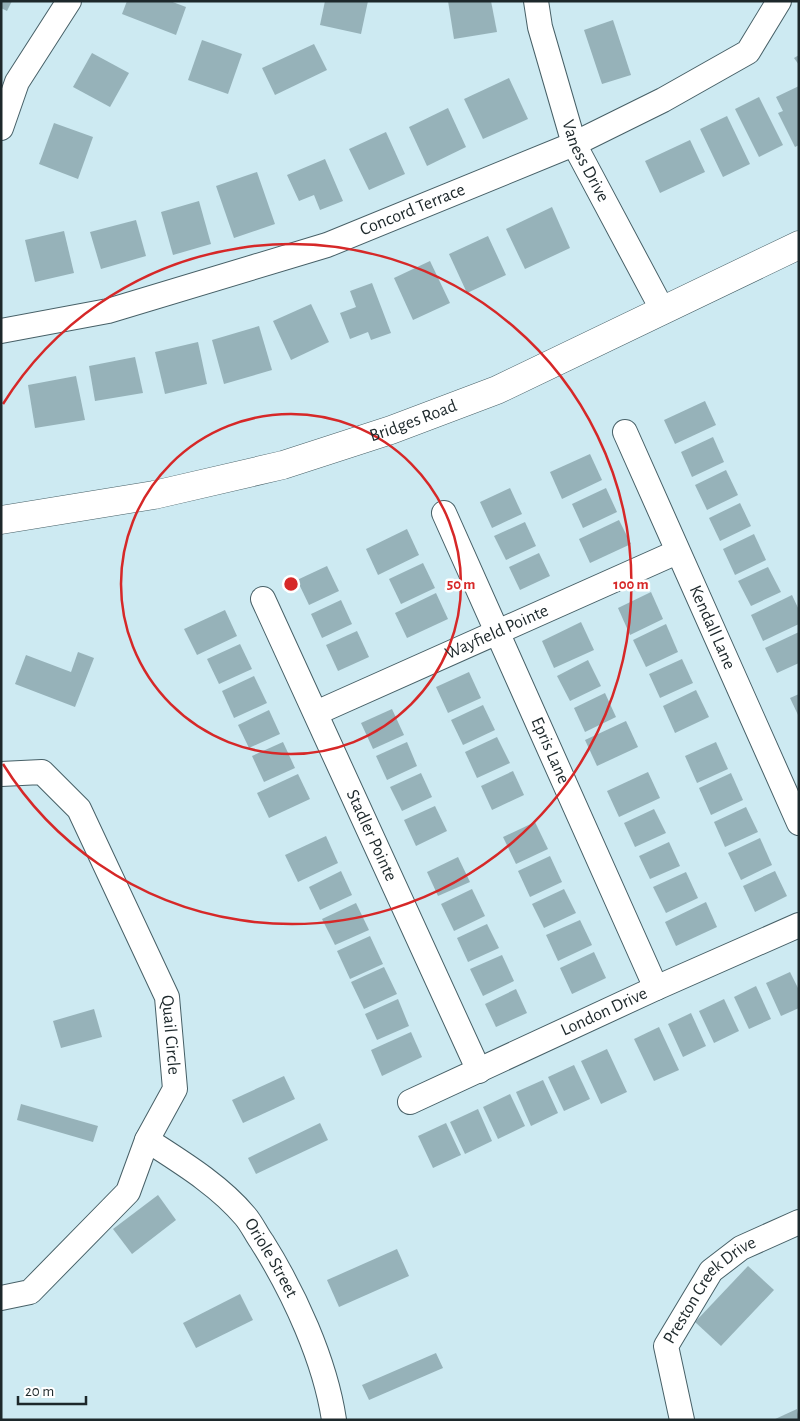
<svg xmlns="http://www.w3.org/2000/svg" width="800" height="1421" font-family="'Alegreya Sans',sans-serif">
<rect width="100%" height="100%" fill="#cdeaf2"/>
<g fill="#96b2b9">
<path d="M1 1H12L7 11 1 8Z"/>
<path d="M127 1H170L186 7 176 35 122 14Z"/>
<path d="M325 1H368L361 34 320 25Z"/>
<path d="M448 1H491L497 32 454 39Z"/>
<path d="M613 20 631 75 602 84 584 30Z"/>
<path d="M202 40 242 54 228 94 188 80Z"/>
<path d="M314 44 327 70 275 95 262 68Z"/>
<path d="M92 53 129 73 110 107 73 87Z"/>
<path d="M799 55V65L794 58Z"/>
<path d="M509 78 528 119 483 139 464 99Z"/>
<path d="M799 86V145L795 147 778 113 783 111 776 97Z"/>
<path d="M759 97 783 145 759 157 735 109Z"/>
<path d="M448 108 466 147 427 166 409 127Z"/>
<path d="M727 116 750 164 723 177 700 129Z"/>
<path d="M54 123 93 137 78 179 39 164Z"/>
<path d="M386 132 405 174 369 190 349 149Z"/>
<path d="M690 140 705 172 660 193 645 161Z"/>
<path d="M325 159 343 201 320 210 314 195 299 201 287 175Z"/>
<path d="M257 172 275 224 234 238 216 186Z"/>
<path d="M199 201 211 244 173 255 161 212Z"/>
<path d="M552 207 570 248 525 269 506 229Z"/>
<path d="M136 220 146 256 101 269 90 232Z"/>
<path d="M64 231 74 273 35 282 25 240Z"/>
<path d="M488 236 506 275 467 293 449 254Z"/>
<path d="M430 261 450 303 413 320 394 278Z"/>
<path d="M372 283 391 333 371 340 368 332 350 339 340 313 356 307 350 291Z"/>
<path d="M311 304 329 342 291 360 273 321Z"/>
<path d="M259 326 272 370 224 384 212 340Z"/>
<path d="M198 342 207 384 165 394 155 352Z"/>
<path d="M135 357 143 393 95 401 89 366Z"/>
<path d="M76 376 85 420 35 428 28 385Z"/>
<path d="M705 401 716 425 675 444 664 420Z"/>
<path d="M713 437 724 462 692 477 681 452Z"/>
<path d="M590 454 602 480 562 499 550 472Z"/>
<path d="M726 470 738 495 707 510 695 485Z"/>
<path d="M510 488 522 514 492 528 480 502Z"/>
<path d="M606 488 617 512 583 528 572 504Z"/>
<path d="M740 503 751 526 720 541 709 518Z"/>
<path d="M619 520 631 544 590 563 579 539Z"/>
<path d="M525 522 536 546 506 560 494 536Z"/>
<path d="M407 529 419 555 378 575 366 549Z"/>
<path d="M754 534 766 560 735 575 723 549Z"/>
<path d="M539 553 550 576 520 590 509 567Z"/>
<path d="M423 563 435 588 401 604 389 579Z"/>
<path d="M327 566 339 591 309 605 297 580Z"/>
<path d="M768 567 781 592 751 606 738 581Z"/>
<path d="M651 592 663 619 630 635 618 608Z"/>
<path d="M436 593 448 619 407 638 395 613Z"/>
<path d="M792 595 799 610V624L763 641 751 615Z"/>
<path d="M341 600 352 624 322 638 311 614Z"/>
<path d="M225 610 237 636 197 655 184 629Z"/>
<path d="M581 622 594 650 554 668 542 641Z"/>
<path d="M666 624 678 652 646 667 633 640Z"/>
<path d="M357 631 369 657 338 671 326 645Z"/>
<path d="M799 632V663L777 673 765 648Z"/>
<path d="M240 644 252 669 219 684 207 659Z"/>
<path d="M78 652 94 658 75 707 15 684 26 655 71 672Z"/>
<path d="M682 659 693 683 660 698 649 674Z"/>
<path d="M588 660 601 686 570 701 557 676Z"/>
<path d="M469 672 481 698 448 713 436 687Z"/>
<path d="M254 676 267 703 234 718 222 691Z"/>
<path d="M696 690 709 717 675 733 663 706Z"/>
<path d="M605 693 616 717 585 732 574 708Z"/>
<path d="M799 694V717L790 698Z"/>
<path d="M483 705 495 730 463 745 451 720Z"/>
<path d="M392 709 404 735 373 749 361 723Z"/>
<path d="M269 710 280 734 249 748 238 725Z"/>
<path d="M626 721 638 747 597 766 585 740Z"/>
<path d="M497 737 510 763 477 778 465 752Z"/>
<path d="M283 742 295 768 264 782 252 756Z"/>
<path d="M407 742 417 766 387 780 376 756Z"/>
<path d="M716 742 728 769 697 783 685 756Z"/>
<path d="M513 771 524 795 492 810 481 786Z"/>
<path d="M648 772 660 798 619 817 607 791Z"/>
<path d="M421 773 432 797 402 811 390 787Z"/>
<path d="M731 773 743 800 711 815 699 788Z"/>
<path d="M298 774 310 799 269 818 257 793Z"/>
<path d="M435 806 447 831 416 846 404 820Z"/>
<path d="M746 807 758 832 725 847 714 822Z"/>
<path d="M654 809 666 833 635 847 624 823Z"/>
<path d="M535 822 548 849 516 864 503 837Z"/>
<path d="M326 836 338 863 298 882 285 855Z"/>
<path d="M760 838 772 865 741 880 728 853Z"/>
<path d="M669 842 680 866 650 879 639 856Z"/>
<path d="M550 856 562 882 530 897 518 871Z"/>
<path d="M458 857 470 882 438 896 427 872Z"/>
<path d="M341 871 352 895 320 910 309 887Z"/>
<path d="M775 871 787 896 755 912 743 886Z"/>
<path d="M686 872 698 898 666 913 653 887Z"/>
<path d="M472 889 485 916 454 931 441 904Z"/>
<path d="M564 889 576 913 544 928 532 904Z"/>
<path d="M706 902 717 927 676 946 665 922Z"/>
<path d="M356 903 369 930 335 945 322 919Z"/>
<path d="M580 920 592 945 558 961 546 935Z"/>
<path d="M487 924 499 948 468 962 457 938Z"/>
<path d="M370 936 383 964 350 979 337 951Z"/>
<path d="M594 952 606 978 572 994 560 968Z"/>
<path d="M502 955 514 981 483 996 470 969Z"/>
<path d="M384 967 397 994 364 1009 351 982Z"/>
<path d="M790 972 799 990V1008L781 1016 766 983Z"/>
<path d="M756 986 771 1019 749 1029 734 997Z"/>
<path d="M516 989 527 1013 496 1027 485 1004Z"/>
<path d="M398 999 409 1026 377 1040 365 1014Z"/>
<path d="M724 999 739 1031 714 1043 699 1011Z"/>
<path d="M94 1009 102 1037 61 1048 53 1021Z"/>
<path d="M691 1013 706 1046 683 1057 668 1024Z"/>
<path d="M659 1027 679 1070 654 1081 634 1039Z"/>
<path d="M411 1032 422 1057 382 1076 371 1050Z"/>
<path d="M607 1049 627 1092 601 1104 581 1061Z"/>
<path d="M574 1065 590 1099 564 1111 548 1077Z"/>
<path d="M284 1076 295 1099 243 1123 232 1100Z"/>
<path d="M543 1080 558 1113 531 1126 516 1092Z"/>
<path d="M510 1094 525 1126 498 1139 483 1107Z"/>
<path d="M21 1104 98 1126 93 1142 17 1120Z"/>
<path d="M478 1109 492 1141 465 1154 450 1122Z"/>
<path d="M320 1123 328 1140 256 1174 248 1158Z"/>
<path d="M446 1123 461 1155 433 1168 418 1136Z"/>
<path d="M158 1195 176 1220 132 1254 113 1229Z"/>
<path d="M397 1249 409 1276 339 1307 327 1280Z"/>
<path d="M748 1266 774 1290 721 1346 695 1322Z"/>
<path d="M240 1294 253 1320 196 1348 183 1323Z"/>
<path d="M436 1353 443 1368 369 1400 362 1385Z"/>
<path d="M797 1409 799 1420H773Z"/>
</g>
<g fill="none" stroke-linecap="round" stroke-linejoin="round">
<g stroke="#476067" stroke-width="26">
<g id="street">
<path id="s1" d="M536 1 540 27 574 144 662 309"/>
<path d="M1 128 17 82 69 1"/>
<path id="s2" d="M1 331 108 311 327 245 574 144 663 100 748 52 779 1"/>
<path id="s3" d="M625 432 799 823"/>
<path id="s4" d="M444 513 656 988"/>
<path id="s5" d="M263 599 479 1071"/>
<path id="s6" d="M316 713 677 552"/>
<path id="s7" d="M1 774 42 772 79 809 167 997 175 1089 147 1140 128 1192 30 1292 1 1298"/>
<path id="s8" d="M410 1102 656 988 799 925"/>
<path id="s9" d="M147 1140C181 1162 219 1185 245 1216 252 1224 256 1234 262 1242 294 1293 325 1360 334 1420"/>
<path id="s10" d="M682 1420 666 1346 711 1271 741 1248 799 1222"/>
</g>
</g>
<g stroke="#476067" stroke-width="29">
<g id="secondary">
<path id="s11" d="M1 520 154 495 283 465 391 430 497 390 799 245"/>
</g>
</g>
<use href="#street" stroke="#fff" stroke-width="24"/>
<use href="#secondary" stroke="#fff" stroke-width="28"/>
</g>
<g fill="none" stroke="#d62828" stroke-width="2.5">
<circle cx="291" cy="584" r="170"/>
<path d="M3 404A340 340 0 1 1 3 764"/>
</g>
<g text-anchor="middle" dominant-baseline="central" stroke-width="5" stroke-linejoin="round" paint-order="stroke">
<g font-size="18" fill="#1d282b" stroke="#fff">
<text stroke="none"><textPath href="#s1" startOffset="168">Vaness Drive</textPath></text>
<text stroke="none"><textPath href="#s2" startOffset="430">Concord Terrace</textPath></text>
<text stroke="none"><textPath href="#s11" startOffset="425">Bridges Road</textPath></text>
<text stroke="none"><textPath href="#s3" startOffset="214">Kendall Lane</textPath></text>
<text stroke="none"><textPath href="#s6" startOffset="198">Wayfield Pointe</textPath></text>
<text stroke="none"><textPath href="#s4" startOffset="260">Epris Lane</textPath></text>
<text stroke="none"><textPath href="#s5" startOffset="260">Stadler Pointe</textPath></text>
<text stroke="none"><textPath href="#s8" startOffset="214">London Drive</textPath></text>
<text stroke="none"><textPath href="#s7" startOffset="339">Quail Circle</textPath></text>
<text stroke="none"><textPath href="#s9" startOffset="174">Oriole Street</textPath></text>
<text stroke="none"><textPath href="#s10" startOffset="148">Preston Creek Drive</textPath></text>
</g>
</g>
<circle cx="291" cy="584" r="8" fill="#d62828" stroke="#fff" stroke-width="2.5"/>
<g font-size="15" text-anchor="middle" font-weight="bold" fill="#d62828" stroke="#fff" stroke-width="5" stroke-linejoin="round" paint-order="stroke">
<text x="461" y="589">50 m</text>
<text x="631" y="589">100 m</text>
</g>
<rect width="800" height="1421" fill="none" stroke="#1d282b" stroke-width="5"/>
<path d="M18 1396v8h68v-8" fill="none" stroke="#1d282b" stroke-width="2.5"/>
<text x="25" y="1396" font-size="15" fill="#1d282b" stroke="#ffffff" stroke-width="4" paint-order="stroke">20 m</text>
</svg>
